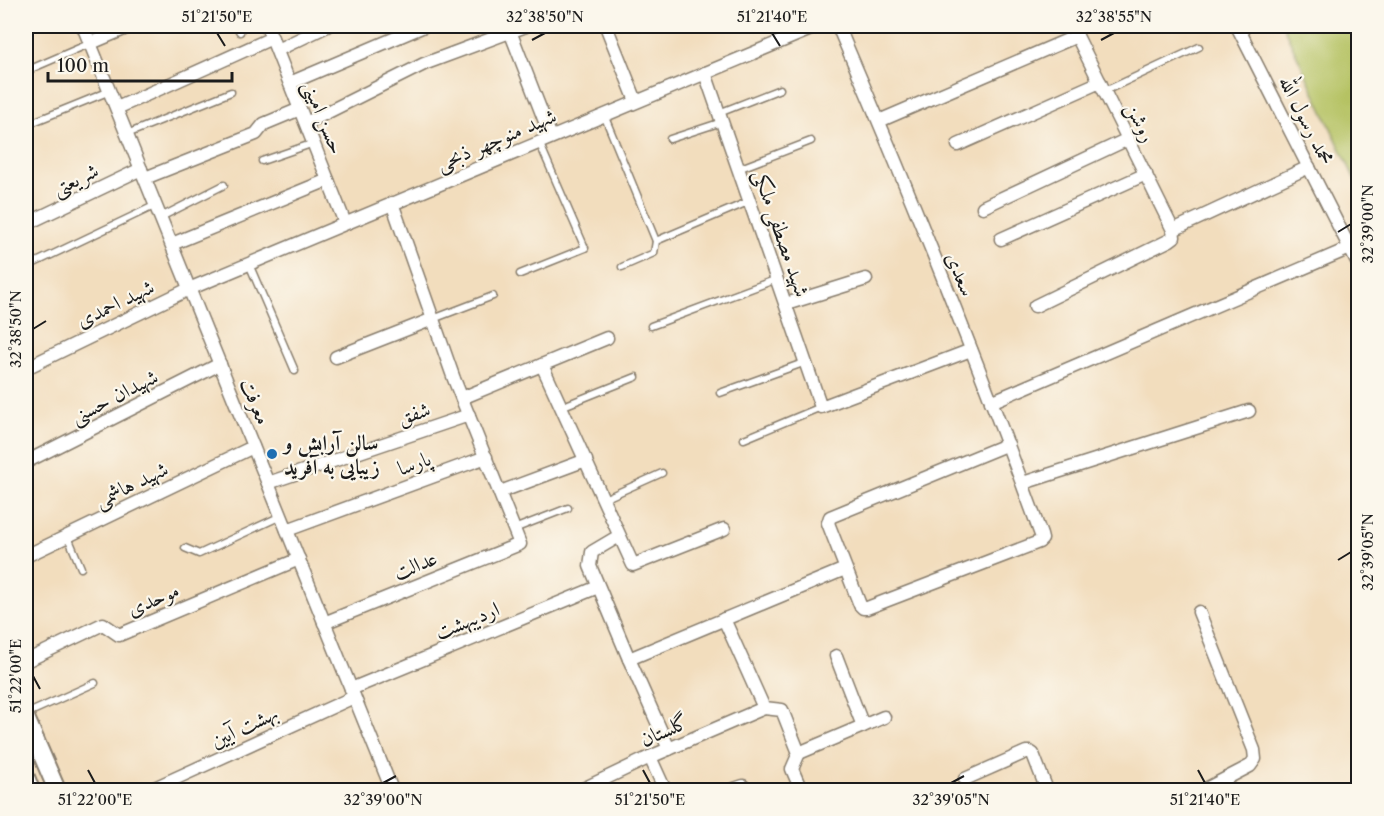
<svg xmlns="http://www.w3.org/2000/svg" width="1384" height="816" font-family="'Libre Caslon Text',Amiri,serif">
<rect width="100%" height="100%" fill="#fbf7ec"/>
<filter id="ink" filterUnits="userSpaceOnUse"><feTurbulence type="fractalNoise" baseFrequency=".0167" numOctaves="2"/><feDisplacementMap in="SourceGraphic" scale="12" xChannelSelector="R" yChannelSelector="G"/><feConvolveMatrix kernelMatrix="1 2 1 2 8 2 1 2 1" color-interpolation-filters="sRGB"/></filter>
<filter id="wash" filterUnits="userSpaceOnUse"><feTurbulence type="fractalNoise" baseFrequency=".008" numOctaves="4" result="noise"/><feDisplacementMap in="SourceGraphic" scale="24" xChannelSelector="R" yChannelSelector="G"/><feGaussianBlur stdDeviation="1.35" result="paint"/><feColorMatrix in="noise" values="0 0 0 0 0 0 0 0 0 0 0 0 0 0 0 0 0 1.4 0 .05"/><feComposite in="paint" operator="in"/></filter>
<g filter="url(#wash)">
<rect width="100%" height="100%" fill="#f2ddbd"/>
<path fill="#b5c264" stroke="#686f40" stroke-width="1.5" d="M1283 26H1358V186Z"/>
</g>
<g filter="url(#ink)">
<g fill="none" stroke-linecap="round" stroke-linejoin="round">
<g stroke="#877c6c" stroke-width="9">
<g id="lane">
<path d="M236 26 240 32"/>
<path d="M26 71 91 43"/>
<path d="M1105 91 1199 47"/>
<path d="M719 113 780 89"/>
<path d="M604 115 656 241"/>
<path d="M26 125 110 91"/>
<path d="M127 134 231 92"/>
<path d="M670 139 722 122"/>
<path d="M262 161 314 143"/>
<path d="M738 169 811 141"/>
<path d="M161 217 224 185"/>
<path d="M249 264 295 371"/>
<path d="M26 267 156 205"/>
<path d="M622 267 654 253 656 241 750 201"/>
<path d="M520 274 585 248 539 142"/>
<path d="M433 319 493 296"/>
<path d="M651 326 777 279"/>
<path d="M720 393 806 362"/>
<path d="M561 407 636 377"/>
<path d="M744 439 821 407"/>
<path d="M604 499 662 473"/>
<path d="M514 529 568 508"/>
<path d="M68 537 81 568"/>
<path d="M185 548 199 554 281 516"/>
<path d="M26 714 95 683"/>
</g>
</g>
<g stroke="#877c6c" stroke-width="15">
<g id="street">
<path d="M83 26 392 790"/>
<path d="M267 26 345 223"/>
<path d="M508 26 551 137"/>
<path d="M606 26 636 101"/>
<path d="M838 26C910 193 979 363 1041 535L1042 539 1039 542 867 608H863L860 605 828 523 830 517 1008 444"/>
<path d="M1237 26 1358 264"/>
<path d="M91 43 131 26"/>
<path d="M277 50 327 26"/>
<path d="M705 73 821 407 971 350"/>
<path d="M290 83 424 26"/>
<path d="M117 108 272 38"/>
<path d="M879 121 1077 36"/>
<path d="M306 123 424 64 526 26"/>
<path d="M958 145 1100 82"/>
<path d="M145 178 256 134 264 124 300 109"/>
<path d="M983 207 1128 139"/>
<path d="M26 224 141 169"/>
<path d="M1173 230 1309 167"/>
<path d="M1001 239 1146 174"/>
<path d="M172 244 328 180"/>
<path d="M786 304 866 279"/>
<path d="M1035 306 1170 240 1174 237 1173 230 1072 26"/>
<path d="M336 357 433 319"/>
<path d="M542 365 633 565 724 529"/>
<path d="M26 368 189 289 818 26"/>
<path d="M462 398 607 338"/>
<path d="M991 402 1350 248"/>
<path d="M26 462 220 364"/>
<path d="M268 483 469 415"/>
<path d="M1023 483 1249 411"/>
<path d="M500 492 586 460"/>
<path d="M287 530 486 457"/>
<path d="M619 536 592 552 590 566 629 659 669 749"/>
<path d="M26 556 253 447"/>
<path d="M1199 612 1254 750 1255 759 1250 766 1204 790"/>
<path d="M724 619 764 708"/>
<path d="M324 623 520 544 454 379 392 203"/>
<path d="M836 656 863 726"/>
<path d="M629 659 845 569"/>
<path d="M26 661 103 624 119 635 299 559"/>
<path d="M351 689 598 587"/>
<path d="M764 708 782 710 799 753 792 769 801 790"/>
<path d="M799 753 884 717"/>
<path d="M650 757 665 790"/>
<path d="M965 779 1026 752H1030L1033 754 1047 790"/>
<path d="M150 790 354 697"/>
<path d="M581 790 650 757 764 708"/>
<path d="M731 790 743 786"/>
</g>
</g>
<g stroke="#877c6c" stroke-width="20">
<g id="secondary">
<path d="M26 718 57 790"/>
<path d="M26 777 31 790"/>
</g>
</g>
<use href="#lane" stroke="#fff" stroke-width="6"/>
<use href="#street" stroke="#fff" stroke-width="12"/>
<use href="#secondary" stroke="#fff" stroke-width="16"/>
</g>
</g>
<path fill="none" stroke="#1c1c1c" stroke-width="2" d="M217 33 225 46M772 33 780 46M532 40 545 33M1101 40 1114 33M1338 232 1351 224M33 329 46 321M1338 560 1351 552M33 676 40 689M88 770 95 783M643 770 650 783M1198 770 1205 783M383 783 396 776M951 783 964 776"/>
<circle fill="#1f6fb2" stroke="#fbf7ec" stroke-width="2" cx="272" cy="454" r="6"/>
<g text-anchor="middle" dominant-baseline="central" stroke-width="4.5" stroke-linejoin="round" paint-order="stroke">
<g font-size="21" fill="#1c1c1c" stroke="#fbf7ec">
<text transform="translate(324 117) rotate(68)">حسن امینی</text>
<text transform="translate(1307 120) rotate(63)">محمد رسول الله</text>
<text transform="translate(1141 122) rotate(64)">روشن</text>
<text transform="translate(496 139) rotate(-23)">شهید منوچهر ذبحی</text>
<text transform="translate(75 179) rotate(-26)">شریعتی</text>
<text transform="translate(782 233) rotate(71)">شهید مصطفی ملکی</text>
<text transform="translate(961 274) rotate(68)">سعدی</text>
<text transform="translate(115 303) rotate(-26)">شهید احمدی</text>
<text transform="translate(114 396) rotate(-27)">شهیدان حسنی</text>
<text transform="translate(256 401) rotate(68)">معرفت</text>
<text transform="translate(414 413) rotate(-18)">شفق</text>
<text transform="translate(414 463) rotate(-20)">پارسا</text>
<text transform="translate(131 484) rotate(-26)">شهید هاشمی</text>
<text transform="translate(415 565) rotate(-22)">عدالت</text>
<text transform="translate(153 599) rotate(-23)">موحدی</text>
<text transform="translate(467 620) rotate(-22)">اردیبهشت</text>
<text transform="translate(244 726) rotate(-25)">بهشت آیین</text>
<text transform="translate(664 730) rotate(-24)">گلستان</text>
</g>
<g font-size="21" font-weight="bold" fill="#1c1c1c" stroke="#fbf7ec" text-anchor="start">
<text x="284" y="442">سالن آرایش و<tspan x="284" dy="24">زیبایی به آفرید</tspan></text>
</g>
</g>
<rect width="1384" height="816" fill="none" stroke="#fbf7ec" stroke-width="66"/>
<path d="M48 72v9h184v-9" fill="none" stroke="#1c1c1c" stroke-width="3"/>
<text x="57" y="72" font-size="18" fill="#1c1c1c" stroke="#fbf7ec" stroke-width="4.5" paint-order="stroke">100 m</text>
<rect x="33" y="33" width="1318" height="750" fill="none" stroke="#1c1c1c" stroke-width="2"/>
<g font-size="15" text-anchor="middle" fill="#1c1c1c">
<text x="217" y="22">51°21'50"E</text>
<text x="545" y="22">32°38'50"N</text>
<text x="772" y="22">51°21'40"E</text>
<text x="1114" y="22">32°38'55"N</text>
<text transform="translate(1368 224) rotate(-90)" y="5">32°39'00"N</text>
<text transform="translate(16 329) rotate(-90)" y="5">32°38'50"N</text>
<text transform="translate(1368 552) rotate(-90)" y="5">32°39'05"N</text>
<text transform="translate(16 676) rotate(-90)" y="5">51°22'00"E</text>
<text x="95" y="805">51°22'00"E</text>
<text x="383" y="805">32°39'00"N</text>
<text x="650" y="805">51°21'50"E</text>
<text x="951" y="805">32°39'05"N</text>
<text x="1205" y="805">51°21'40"E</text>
</g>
</svg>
